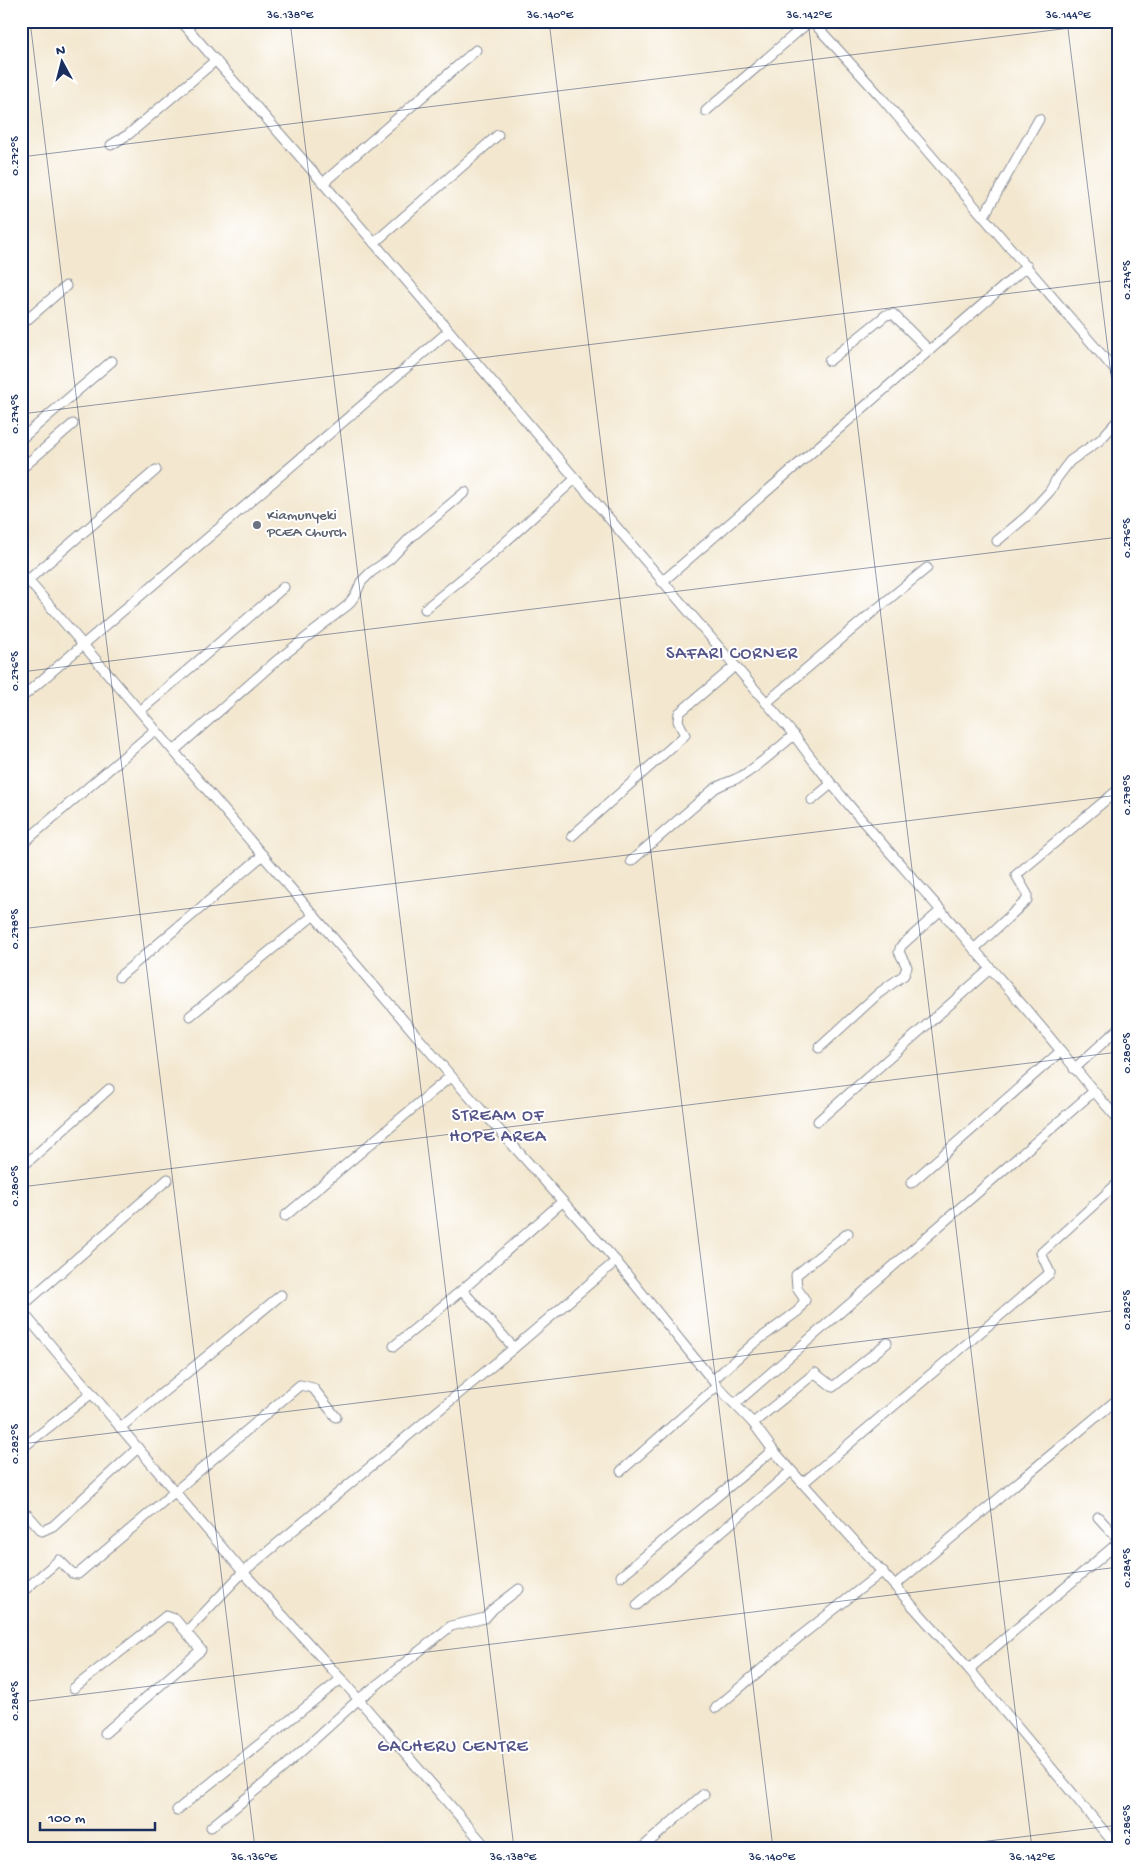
<svg xmlns="http://www.w3.org/2000/svg" width="1140" height="1869" font-family="'Gochi Hand',sans-serif">
<rect width="100%" height="100%" fill="#fff"/>
<filter id="ink" filterUnits="userSpaceOnUse"><feTurbulence type="fractalNoise" baseFrequency=".02" numOctaves="2"/><feDisplacementMap in="SourceGraphic" scale="10" xChannelSelector="R" yChannelSelector="G"/><feConvolveMatrix kernelMatrix="1 2 1 2 8 2 1 2 1" color-interpolation-filters="sRGB"/></filter>
<filter id="wash" filterUnits="userSpaceOnUse"><feTurbulence type="fractalNoise" baseFrequency=".0096" numOctaves="4" result="noise"/><feDisplacementMap in="SourceGraphic" scale="20" xChannelSelector="R" yChannelSelector="G"/><feGaussianBlur stdDeviation="1.12" result="paint"/><feColorMatrix in="noise" values="0 0 0 0 0 0 0 0 0 0 0 0 0 0 0 0 0 1.4 0 .05"/><feComposite in="paint" operator="in"/></filter>
<g filter="url(#wash)">
<rect width="100%" height="100%" fill="#f3e7cf"/>
</g>
<g filter="url(#ink)">
<g fill="none" stroke-linecap="round" stroke-linejoin="round">
<g stroke="#878b96" stroke-width="11">
<g id="street">
<path d="M181 21 323 183 794 735C849 811 914 877 974 949 1003 983 1033 1016 1060 1050 1080 1074 1098 1097 1119 1120"/>
<path d="M812 21 881 97 1119 375"/>
<path d="M706 111 810 21"/>
<path d="M111 145 129 134 216 60"/>
<path d="M323 183 476 50"/>
<path d="M984 216 1039 119"/>
<path d="M374 243 498 135"/>
<path d="M21 325 66 286"/>
<path d="M829 361 886 315 893 314 929 350"/>
<path d="M21 439 112 361"/>
<path d="M21 469 73 424"/>
<path d="M997 541 1027 516 1050 491 1057 478 1070 461 1100 440 1119 419"/>
<path d="M21 572 451 1076 616 1261 717 1386 753 1423 773 1450 969 1669 1118 1848"/>
<path d="M28 580 156 470"/>
<path d="M662 582 1027 266"/>
<path d="M425 609 491 555 575 479"/>
<path d="M21 698 449 331"/>
<path d="M766 703 868 616 927 568"/>
<path d="M140 711 284 587"/>
<path d="M174 751 276 661 348 605 356 594 361 582 371 572 390 559 410 538 465 492"/>
<path d="M812 800 830 785"/>
<path d="M572 836 685 735 678 721 679 713 735 666"/>
<path d="M21 845 155 730"/>
<path d="M631 861 714 789C723 783 733 781 742 776 761 764 777 749 794 735"/>
<path d="M974 949 1027 900V894L1016 875 1119 789"/>
<path d="M119 977 263 855"/>
<path d="M190 1016 314 915"/>
<path d="M819 1048 879 993 904 975 907 967 899 952 901 946 940 911"/>
<path d="M1074 1069 1119 1028"/>
<path d="M818 1121 990 969"/>
<path d="M21 1168 109 1089"/>
<path d="M911 1183 1061 1051"/>
<path d="M285 1216 451 1076"/>
<path d="M462 1290 514 1348"/>
<path d="M21 1307 168 1179"/>
<path d="M21 1310 243 1572 341 1679 487 1848"/>
<path d="M394 1346 462 1290 562 1202"/>
<path d="M714 1379 754 1343 798 1311 805 1300 797 1288 796 1275 848 1233"/>
<path d="M735 1404 1093 1092"/>
<path d="M753 1423 815 1373 833 1387 887 1343"/>
<path d="M120 1428 281 1295"/>
<path d="M21 1449 92 1393"/>
<path d="M621 1471 717 1386"/>
<path d="M803 1483 1050 1273 1041 1253 1119 1182"/>
<path d="M1098 1517 1119 1540"/>
<path d="M21 1521 28 1515 42 1531 53 1526 138 1448"/>
<path d="M621 1576 773 1450"/>
<path d="M895 1585 1119 1398"/>
<path d="M21 1593 59 1560 72 1573 78 1574 300 1385 313 1388 336 1417"/>
<path d="M637 1605 791 1471"/>
<path d="M187 1631 243 1572 514 1348 616 1261"/>
<path d="M969 1669 1119 1542"/>
<path d="M74 1688 166 1616 175 1619 201 1650 105 1733"/>
<path d="M716 1708 798 1638 883 1571"/>
<path d="M177 1810 341 1679"/>
<path d="M211 1827 283 1768 359 1699 451 1626 485 1618 493 1609 519 1589"/>
<path d="M642 1848 704 1794"/>
</g>
</g>
<use href="#street" stroke="#fff" stroke-width="9"/>
</g>
</g>
<path fill="none" stroke="#1b2f5e" stroke-width="1" stroke-opacity="0.45" d="M30 21 255 1848M290 21 514 1848M549 21 773 1848M808 21 1032 1848M1067 21 1119 439M21 157 1119 22M21 414 1119 280M21 672 1119 537M21 929 1119 795M21 1187 1119 1052M21 1444 1119 1310M21 1702 1119 1567M931 1848 1119 1825"/>
<circle fill="#6b7280" stroke="#fff" stroke-width="2" cx="257" cy="525" r="5"/>
<g text-anchor="middle" dominant-baseline="central" stroke-width="4" stroke-linejoin="round" paint-order="stroke">
<g font-size="15" fill="#5b616d" stroke="#fff" text-anchor="start">
<text x="267" y="516">Kiamunyeki<tspan x="267" dy="17">PCEA Church</tspan></text>
</g>
<g font-size="18" letter-spacing="1" fill="#545488" stroke="#fff">
<text x="732" y="654">SAFARI CORNER</text>
<text x="498" y="1116">STREAM OF<tspan x="498" dy="21">HOPE AREA</tspan></text>
<text x="453" y="1747">GACHERU CENTRE</text>
</g>
</g>
<rect width="1140" height="1869" fill="none" stroke="#fff" stroke-width="55"/>
<g transform="translate(62 62) rotate(353)" stroke="#ffffff" stroke-width="4" paint-order="stroke">
<path d="M0-4L9 19L0 12L-9 19Z" fill="#1b2f5e"/>
<text y="-8" font-size="14" font-weight="bold" text-anchor="middle" fill="#1b2f5e">N</text>
</g>
<path d="M40 1822v8h115v-8" fill="none" stroke="#1b2f5e" stroke-width="2.5"/>
<text x="48" y="1822" font-size="15" fill="#1b2f5e" stroke="#ffffff" stroke-width="4" paint-order="stroke">100 m</text>
<rect x="28" y="28" width="1084" height="1814" fill="none" stroke="#1b2f5e" stroke-width="2"/>
<g font-size="12" text-anchor="middle" fill="#1b2f5e">
<text x="290" y="18">36.138°E</text>
<text x="550" y="18">36.140°E</text>
<text x="809" y="18">36.142°E</text>
<text x="1068" y="18">36.144°E</text>
<text transform="translate(14 156) rotate(-90)" y="4">0.272°S</text>
<text transform="translate(1126 280) rotate(-90)" y="4">0.274°S</text>
<text transform="translate(14 414) rotate(-90)" y="4">0.274°S</text>
<text transform="translate(1126 538) rotate(-90)" y="4">0.276°S</text>
<text transform="translate(14 671) rotate(-90)" y="4">0.276°S</text>
<text transform="translate(1126 795) rotate(-90)" y="4">0.278°S</text>
<text transform="translate(14 929) rotate(-90)" y="4">0.278°S</text>
<text transform="translate(1126 1053) rotate(-90)" y="4">0.280°S</text>
<text transform="translate(14 1186) rotate(-90)" y="4">0.280°S</text>
<text transform="translate(1126 1310) rotate(-90)" y="4">0.282°S</text>
<text transform="translate(14 1444) rotate(-90)" y="4">0.282°S</text>
<text transform="translate(1126 1568) rotate(-90)" y="4">0.284°S</text>
<text transform="translate(14 1701) rotate(-90)" y="4">0.284°S</text>
<text transform="translate(1126 1825) rotate(-90)" y="4">0.286°S</text>
<text x="254" y="1860">36.136°E</text>
<text x="513" y="1860">36.138°E</text>
<text x="772" y="1860">36.140°E</text>
<text x="1032" y="1860">36.142°E</text>
</g>
</svg>
